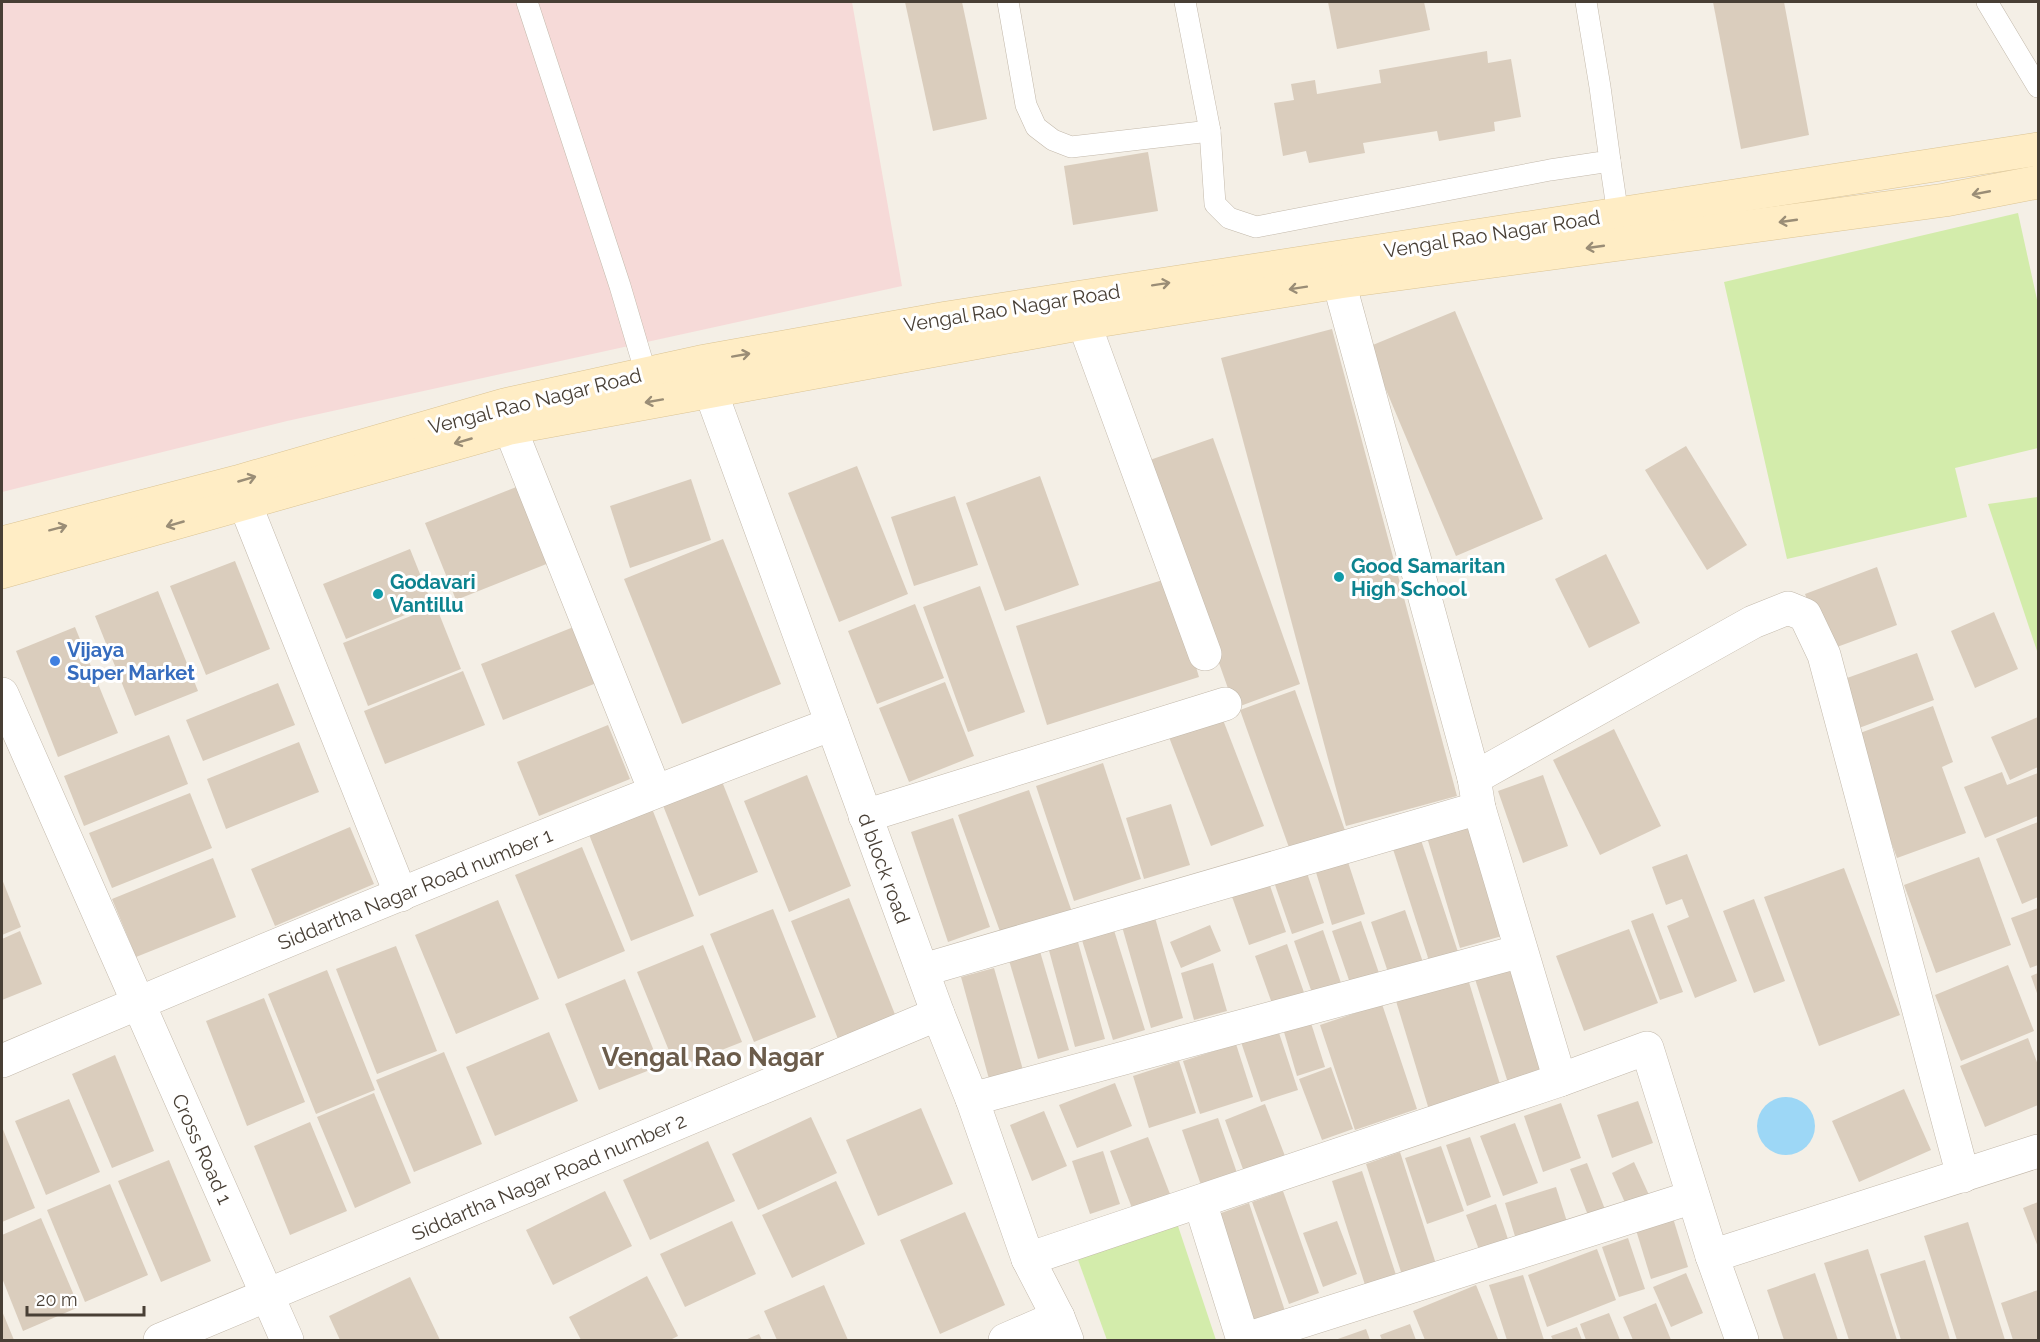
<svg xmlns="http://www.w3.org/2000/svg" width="2040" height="1342" font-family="Raleway,sans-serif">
<rect width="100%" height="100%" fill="#f4efe6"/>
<path fill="#f6dad8" d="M2 2H852L902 286 287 421 2 492Z"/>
<g fill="#d3ecab">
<path d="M2018 213 2038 304V448L1955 468 1967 517 1787 559 1724 282Z"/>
<path d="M2038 497V654L1988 504Z"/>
<path d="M1175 1217 1216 1340H1107L1077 1257Z"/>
</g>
<circle fill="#9dd7f6" cx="1786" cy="1126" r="29"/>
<g fill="#dacdbd">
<path d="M905 2H962L987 119 933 131Z"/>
<path d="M1328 2H1424L1430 30 1337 49Z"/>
<path d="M1713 2H1784L1809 135 1741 149Z"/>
<path d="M1487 51 1488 63 1511 59 1521 117 1494 122 1495 131 1439 141 1437 131 1363 143 1365 153 1309 163 1306 151 1283 156 1274 103 1294 100 1291 84 1315 80 1317 94 1381 83 1379 70Z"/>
<path d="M1148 152 1158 211 1073 225 1064 166Z"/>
<path d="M1455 311 1543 519 1456 556 1368 347Z"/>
<path d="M1332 329 1457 796 1346 826 1221 358Z"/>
<path d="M1213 438 1300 684 1235 708 1147 461Z"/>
<path d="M1686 446 1747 545 1707 570 1645 470Z"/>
<path d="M857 466 908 594 839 622 788 493Z"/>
<path d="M1040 476 1079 585 1005 611 966 503Z"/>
<path d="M691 479 711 540 630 568 610 506Z"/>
<path d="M519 486 549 563 456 600 425 523Z"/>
<path d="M955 496 978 565 914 586 891 517Z"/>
<path d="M723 539 781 684 682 724 624 579Z"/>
<path d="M410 549 432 604 346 639 323 584Z"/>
<path d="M1606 554 1640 623 1589 648 1555 579Z"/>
<path d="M235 561 270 649 206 675 170 586Z"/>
<path d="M1877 567 1897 625 1826 651 1805 594Z"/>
<path d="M1169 578 1199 677 1047 725 1016 626Z"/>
<path d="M980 586 1025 712 968 732 923 607Z"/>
<path d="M158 591 198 691 135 716 95 616Z"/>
<path d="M915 604 944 678 877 704 848 631Z"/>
<path d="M436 606 461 669 368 706 343 643Z"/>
<path d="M1994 612 2018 669 1975 688 1951 631Z"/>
<path d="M576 626 599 682 503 720 481 664Z"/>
<path d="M75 627 118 733 58 757 16 651Z"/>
<path d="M1917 653 1934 700 1851 731 1833 683Z"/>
<path d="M463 671 485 725 385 764 364 711Z"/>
<path d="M945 682 974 756 909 782 879 708Z"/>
<path d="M278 683 295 725 203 761 186 720Z"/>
<path d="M1295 690 1347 836 1292 856 1240 710Z"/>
<path d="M1933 706 1953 762 1942 767 1966 833 1897 858 1852 736Z"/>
<path d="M1220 712 1264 826 1211 846 1167 732Z"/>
<path d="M2038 717V767L2010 780 1991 737Z"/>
<path d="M608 725 630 779 539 816 517 762Z"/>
<path d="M1614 729 1661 826 1600 855 1553 760Z"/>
<path d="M169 735 188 784 84 826 64 776Z"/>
<path d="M299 742 319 792 226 829 207 779Z"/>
<path d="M1103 763 1141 879 1074 901 1036 786Z"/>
<path d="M2002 772 2007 785 2038 773V816L1985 838 1964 787Z"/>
<path d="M807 775 851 886 789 912 744 801Z"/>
<path d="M1543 775 1568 846 1523 863 1498 791Z"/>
<path d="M721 779 758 872 699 896 662 803Z"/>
<path d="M1029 790 1072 912 1002 937 958 815Z"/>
<path d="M190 793 212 848 112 888 89 833Z"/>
<path d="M1171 804 1190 865 1144 879 1126 818Z"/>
<path d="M651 806 694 916 631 941 588 832Z"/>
<path d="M953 818 990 927 948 942 911 832Z"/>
<path d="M1468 821 1502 936 1460 948 1426 834Z"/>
<path d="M2038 822V897L2022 904 1996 839Z"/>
<path d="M350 827 374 884 275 926 251 869Z"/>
<path d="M1420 837 1460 958 1431 967 1392 846Z"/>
<path d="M582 847 625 951 558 979 515 875Z"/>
<path d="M1687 854 1737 981 1695 998 1667 926 1689 917 1682 899 1666 905 1652 867Z"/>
<path d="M1979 857 2011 945 1936 973 1904 885Z"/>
<path d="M213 858 236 917 136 957 112 899Z"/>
<path d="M1347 859 1365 914 1332 925 1315 869Z"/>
<path d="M1844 868 1900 1015 1819 1046 1764 897Z"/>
<path d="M1306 870 1324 923 1292 934 1274 882Z"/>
<path d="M1267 877 1286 932 1249 945 1230 891Z"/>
<path d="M2 879 21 927 2 935Z"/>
<path d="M849 898 896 1017 838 1039 791 921Z"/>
<path d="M1754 899 1785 981 1754 993 1723 911Z"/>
<path d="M498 900 539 999 456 1034 415 935Z"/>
<path d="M2038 908V965L2030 968 2011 918Z"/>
<path d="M773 909 816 1017 754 1042 710 934Z"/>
<path d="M1405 910 1426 971 1392 984 1371 922Z"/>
<path d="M1653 913 1683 992 1660 1000 1631 921Z"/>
<path d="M1154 914 1183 1018 1151 1028 1121 923Z"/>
<path d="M1361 921 1379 973 1350 983 1332 931Z"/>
<path d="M1210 925 1221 951 1181 968 1170 942Z"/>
<path d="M1113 927 1145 1030 1113 1040 1081 937Z"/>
<path d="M1629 929 1658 1003 1584 1031 1556 956Z"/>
<path d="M1323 930 1341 983 1312 993 1294 941Z"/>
<path d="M20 931 42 984 2 1000V939Z"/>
<path d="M1076 935 1105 1039 1075 1047 1047 943Z"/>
<path d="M1287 944 1307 1001 1275 1012 1255 956Z"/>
<path d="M703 945 742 1042 676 1068 637 972Z"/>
<path d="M396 946 437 1051 377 1074 336 969Z"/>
<path d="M1039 948 1069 1050 1038 1059 1008 957Z"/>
<path d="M1213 963 1227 1011 1194 1020 1181 973Z"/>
<path d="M2008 965 2034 1031 1961 1061 1935 995Z"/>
<path d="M1511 967 1545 1075 1509 1086 1475 979Z"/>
<path d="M994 968 1023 1070 989 1079 961 977Z"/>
<path d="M327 970 375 1090 316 1114 268 994Z"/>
<path d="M2038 973V996L2031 976Z"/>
<path d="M625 979 660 1066 599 1090 565 1004Z"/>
<path d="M1468 979 1502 1091 1430 1113 1396 1001Z"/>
<path d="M264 998 305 1102 247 1126 206 1021Z"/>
<path d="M1382 1004 1417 1109 1355 1130 1320 1025Z"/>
<path d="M1311 1023 1325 1067 1297 1076 1284 1032Z"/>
<path d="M1278 1030 1298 1090 1261 1102 1241 1042Z"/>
<path d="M549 1032 578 1101 495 1136 466 1067Z"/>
<path d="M2028 1038 2038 1065V1105L1985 1127 1960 1066Z"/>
<path d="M1236 1044 1253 1097 1200 1114 1183 1061Z"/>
<path d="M444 1052 482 1144 414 1172 376 1080Z"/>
<path d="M115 1055 154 1151 112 1168 72 1074Z"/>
<path d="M1179 1061 1196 1113 1149 1128 1133 1076Z"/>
<path d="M1331 1067 1353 1129 1322 1140 1299 1079Z"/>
<path d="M1115 1083 1132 1126 1077 1148 1059 1105Z"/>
<path d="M1904 1089 1931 1150 1859 1182 1832 1121Z"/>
<path d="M374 1093 411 1183 355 1208 317 1117Z"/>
<path d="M69 1099 100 1172 46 1195 15 1121Z"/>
<path d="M1638 1101 1653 1143 1612 1158 1597 1115Z"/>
<path d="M1561 1103 1581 1158 1543 1172 1524 1116Z"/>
<path d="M1265 1104 1285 1156 1244 1172 1225 1120Z"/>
<path d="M921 1108 953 1184 878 1216 846 1140Z"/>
<path d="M1044 1111 1067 1166 1032 1181 1010 1125Z"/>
<path d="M811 1117 837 1173 758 1210 732 1154Z"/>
<path d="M1218 1118 1237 1173 1201 1185 1182 1130Z"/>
<path d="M310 1122 347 1211 290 1235 254 1146Z"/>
<path d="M1515 1123 1538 1183 1503 1196 1480 1136Z"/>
<path d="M2 1127 35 1208 2 1222Z"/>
<path d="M1148 1137 1170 1194 1132 1208 1110 1151Z"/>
<path d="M1470 1137 1491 1197 1467 1206 1446 1145Z"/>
<path d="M708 1141 735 1201 650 1240 623 1180Z"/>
<path d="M1441 1146 1464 1211 1427 1224 1405 1158Z"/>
<path d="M1103 1151 1120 1204 1090 1214 1072 1161Z"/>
<path d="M1400 1152 1436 1264 1402 1275 1366 1164Z"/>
<path d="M169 1160 211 1261 161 1282 118 1181Z"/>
<path d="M1634 1162 1649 1195 1626 1205 1612 1173Z"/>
<path d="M1587 1163 1606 1212 1589 1218 1570 1169Z"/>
<path d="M1362 1171 1397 1278 1366 1288 1332 1181Z"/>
<path d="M836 1181 865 1244 792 1278 762 1215Z"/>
<path d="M110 1184 148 1275 85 1302 47 1210Z"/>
<path d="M1556 1187 1569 1228 1517 1243 1505 1203Z"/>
<path d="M605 1191 632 1246 553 1285 526 1230Z"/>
<path d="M1283 1191 1319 1293 1289 1304 1252 1202Z"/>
<path d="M2038 1202V1247L2023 1208Z"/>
<path d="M1249 1203 1287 1317 1248 1330 1210 1217Z"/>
<path d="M1496 1204 1510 1245 1481 1255 1466 1215Z"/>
<path d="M965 1212 1005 1305 940 1334 900 1240Z"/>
<path d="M41 1218 79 1307 23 1331 2 1278V1235Z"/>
<path d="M1673 1218 1688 1267 1651 1279 1636 1230Z"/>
<path d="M732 1221 756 1274 685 1307 660 1254Z"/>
<path d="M1337 1221 1357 1274 1323 1287 1303 1233Z"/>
<path d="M1968 1222 2005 1340H1957L1924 1236Z"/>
<path d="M1628 1238 1645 1289 1619 1297 1602 1247Z"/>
<path d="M1597 1249 1616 1300 1547 1327 1528 1275Z"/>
<path d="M1868 1249 1897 1340H1849L1824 1263Z"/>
<path d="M1925 1260 1950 1340H1901L1880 1274Z"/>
<path d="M1686 1273 1703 1313 1671 1327 1653 1287Z"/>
<path d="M1815 1273 1838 1340H1784L1767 1290Z"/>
<path d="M1523 1275 1544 1340H1507L1489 1285Z"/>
<path d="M647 1276 678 1336 670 1340H581L569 1317Z"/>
<path d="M410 1277 440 1340H340L329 1316Z"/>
<path d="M824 1285 848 1340H777L764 1311Z"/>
<path d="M1476 1285 1498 1339 1425 1340 1413 1311Z"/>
<path d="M2038 1290V1340H2013L2001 1303Z"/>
<path d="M1656 1303 1671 1340H1633L1623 1317Z"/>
<path d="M2 1311 14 1340H2Z"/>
<path d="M1609 1313 1620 1340H1586L1580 1324Z"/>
<path d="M1410 1324 1416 1340H1382L1380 1335Z"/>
<path d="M1577 1327 1582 1340H1553L1551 1336Z"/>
<path d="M1366 1329 1370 1340H1335Z"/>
<path d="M759 1334 762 1340H745Z"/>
</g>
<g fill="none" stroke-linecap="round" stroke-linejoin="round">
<g stroke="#c3b9ab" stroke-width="22">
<g id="service">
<path d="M527 2 620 286 646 374"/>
<path d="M1008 2 1026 105 1036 127 1053 140 1071 147 1210 131"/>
<path d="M1185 2 1210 131 1215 204 1229 218 1256 227 1550 170 1610 161 1600 87 1586 2"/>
<path d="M1987 2 2038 87"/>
<path d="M1610 161 1618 215"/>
</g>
</g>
<g stroke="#c3b9ab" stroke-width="34">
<g id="minor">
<path d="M1339 282 1474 778 1479 808 1560 1080"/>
<path d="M1084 323 1205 654"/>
<path d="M701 365 938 1014 972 1099 1028 1259 1058 1317 1067 1340"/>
<path d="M510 428 655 791"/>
<path d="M245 504 401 895"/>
<path d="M2 694 287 1340"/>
<path d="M1474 778 1753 622 1788 608 1805 615 1824 655 1963 1176"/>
<path d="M865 816 1225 704"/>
<path d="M923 970 1479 808"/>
<path d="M2 1061C276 944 553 829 832 724"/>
<path d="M972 1099 1521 951"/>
<path d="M1200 1202 1243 1340"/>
<path d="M1712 1256 2038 1151"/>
<path d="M1028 1259 1560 1080 1647 1048 1712 1256 1742 1340"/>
<path d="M160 1340 938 1014"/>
<path d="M1005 1340 1058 1317"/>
<path d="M1243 1340 1693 1197"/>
</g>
</g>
<g stroke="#dbc494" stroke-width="34">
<g id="secondary">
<path d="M2 543 237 482 504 405 700 362 947 318 2038 149"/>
<path d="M2 572 510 428 1084 323 1339 282 1945 200 2038 182"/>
</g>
</g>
<use href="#service" stroke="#fff" stroke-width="21"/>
<use href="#minor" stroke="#fff" stroke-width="33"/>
<use href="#secondary" stroke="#ffedc5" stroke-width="33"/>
</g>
<defs><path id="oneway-shaft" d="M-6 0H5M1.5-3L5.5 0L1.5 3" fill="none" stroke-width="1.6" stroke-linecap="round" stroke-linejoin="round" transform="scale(1.5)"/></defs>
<g stroke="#9a8d76">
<use href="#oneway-shaft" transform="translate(1981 193) rotate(169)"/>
<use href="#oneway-shaft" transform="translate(1788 221) rotate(172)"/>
<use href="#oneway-shaft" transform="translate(1595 247) rotate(172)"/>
<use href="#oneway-shaft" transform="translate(1161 284) rotate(-9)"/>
<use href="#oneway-shaft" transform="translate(1298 288) rotate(171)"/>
<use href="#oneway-shaft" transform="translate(741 355) rotate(-10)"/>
<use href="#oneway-shaft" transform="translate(654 401) rotate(170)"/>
<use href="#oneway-shaft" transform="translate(463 441) rotate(164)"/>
<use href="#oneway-shaft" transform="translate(247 479) rotate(-16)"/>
<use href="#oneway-shaft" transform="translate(175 524) rotate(164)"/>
<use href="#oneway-shaft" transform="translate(58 528) rotate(-15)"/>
</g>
<g fill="#0f9aa8" stroke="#fff" stroke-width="2">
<circle cx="1339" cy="577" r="6"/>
<circle cx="378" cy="594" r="6"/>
</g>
<circle fill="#3f7fe0" stroke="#fff" stroke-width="2" cx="55" cy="661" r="6"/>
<g text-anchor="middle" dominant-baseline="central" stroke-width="6" stroke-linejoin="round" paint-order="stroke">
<g font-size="20" fill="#483f35" stroke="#fff">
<text transform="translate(1492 234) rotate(-9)">Vengal Rao Nagar Road</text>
<text transform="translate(1012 308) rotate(-9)">Vengal Rao Nagar Road</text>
<text transform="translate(535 401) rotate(-14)">Vengal Rao Nagar Road</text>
<text transform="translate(884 868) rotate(70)">d block road</text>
<text transform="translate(415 889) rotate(-22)">Siddartha Nagar Road number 1</text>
<text transform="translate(202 1149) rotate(66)">Cross Road 1</text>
<text transform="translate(549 1177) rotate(-23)">Siddartha Nagar Road number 2</text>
</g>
<g font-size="20" font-weight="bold" fill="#0d838f" stroke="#fff" text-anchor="start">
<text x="1351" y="566">Good Samaritan<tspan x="1351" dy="23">High School</tspan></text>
<text x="390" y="582">Godavari<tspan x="390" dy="23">Vantillu</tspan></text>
</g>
<g font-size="20" font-weight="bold" fill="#366cbe" stroke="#fff" text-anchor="start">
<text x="67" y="650">Vijaya<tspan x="67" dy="23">Super Market</tspan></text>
</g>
<g font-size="26" font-weight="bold" fill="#6b5c4b" stroke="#fff">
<text x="713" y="1057">Vengal Rao Nagar</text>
</g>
</g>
<rect width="2040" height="1342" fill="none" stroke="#483f35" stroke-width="6"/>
<path d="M27 1306v9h117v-9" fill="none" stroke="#483f35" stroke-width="3"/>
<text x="36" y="1306" font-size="18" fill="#483f35" stroke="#ffffff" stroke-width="4.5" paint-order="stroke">20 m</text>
</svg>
